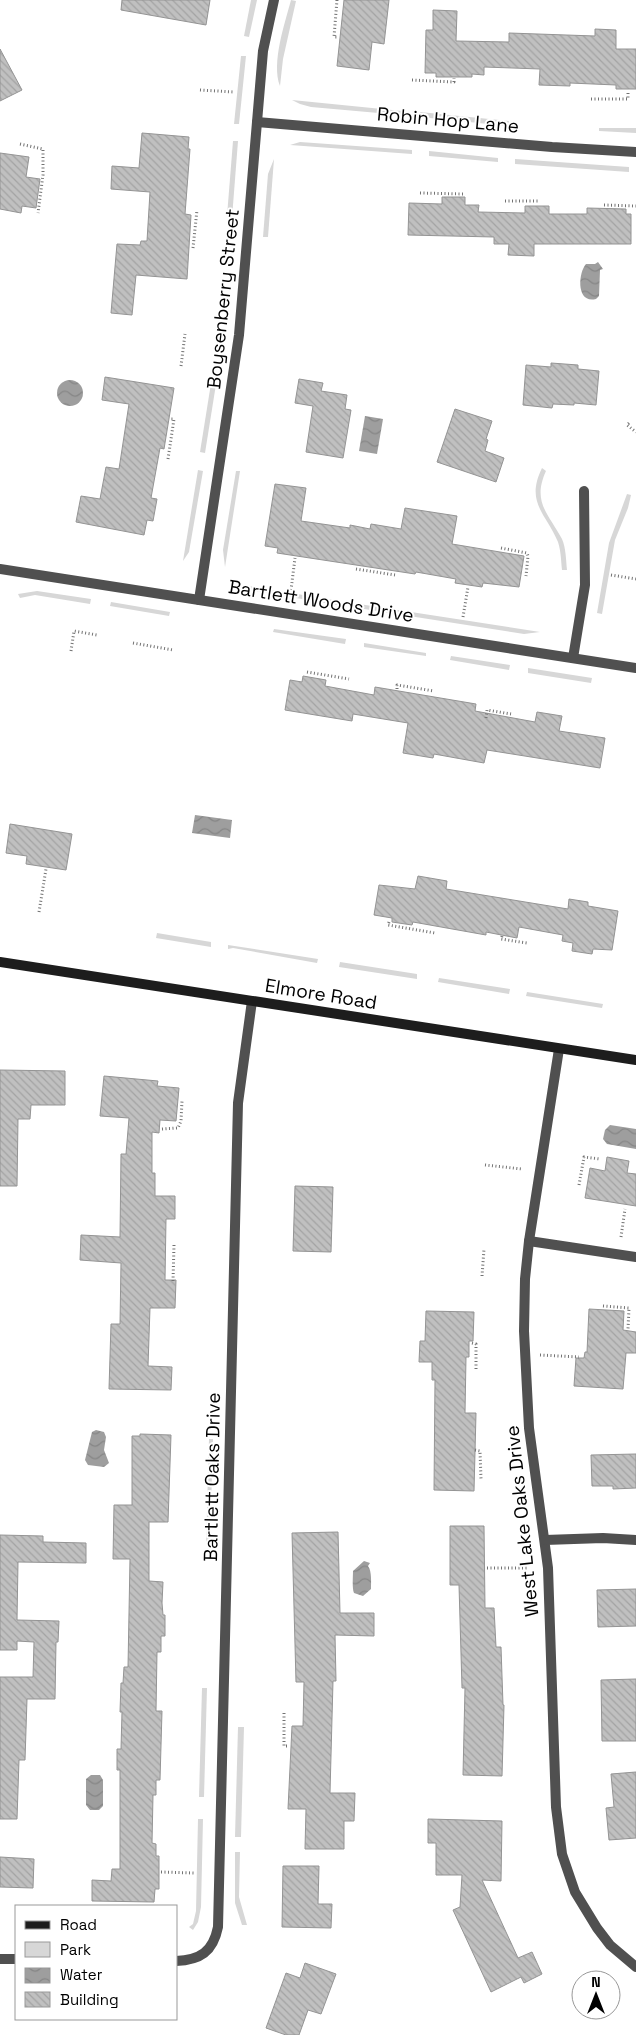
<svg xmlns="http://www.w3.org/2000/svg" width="636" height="2035" font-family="'Space Grotesk',sans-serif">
<defs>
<pattern id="water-waves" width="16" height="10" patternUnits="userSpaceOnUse" patternTransform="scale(1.25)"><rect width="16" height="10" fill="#9e9e9e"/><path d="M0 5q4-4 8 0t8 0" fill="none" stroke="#868686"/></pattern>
<pattern id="building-back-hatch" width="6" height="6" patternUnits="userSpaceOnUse" patternTransform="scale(1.25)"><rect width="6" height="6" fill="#c0c0c0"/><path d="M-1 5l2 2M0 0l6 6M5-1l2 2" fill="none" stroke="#a3a3a3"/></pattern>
</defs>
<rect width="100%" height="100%" fill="#fff"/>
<g fill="#d7d7d7">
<path d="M251 0H257L249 37 244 36Z"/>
<path d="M291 0 296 1 283 59 280 86C271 63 285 23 291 0Z"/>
<path d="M241 56H246L239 124H234Z"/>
<path d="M292 100 402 111 401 115 311 107 300 104Z"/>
<path d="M420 112 509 121 508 126 420 117Z"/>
<path d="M599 128H636V133L599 131Z"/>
<path d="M233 141H238L232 218 227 216Z"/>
<path d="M300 142 412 150V154L290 145Z"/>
<path d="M429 151 498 158V162L429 156Z"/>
<path d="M274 159 268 237H263L268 174Z"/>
<path d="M515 159 629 167V172L515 164Z"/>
<path d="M212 377 217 378 205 453 200 452Z"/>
<path d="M542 468 546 471C532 502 548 513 562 539 566 548 566 560 567 570H562C561 561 561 551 558 542 546 513 525 503 542 468Z"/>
<path d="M198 470 203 471 189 552 183 561Z"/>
<path d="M236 471H240L225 567 223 550Z"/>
<path d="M627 494 631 495 628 508 615 540 602 614 597 613 609 543Z"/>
<path d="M237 584 339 601 338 605 248 590Z"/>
<path d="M37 591 91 599 90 604 35 595 20 598 18 594Z"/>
<path d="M111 602 170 612 169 616 110 606Z"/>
<path d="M359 604 540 632 524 634 358 608Z"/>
<path d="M274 629 346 639 345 644 273 632Z"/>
<path d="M364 643 426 653V656L364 647Z"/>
<path d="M451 656 510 665 509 670 450 660Z"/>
<path d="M528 668 592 678 591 683 528 673Z"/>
<path d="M157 933 211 942V947L156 938Z"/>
<path d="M228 945 318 959 317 963 233 948 228 949Z"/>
<path d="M340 962 417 974V979L339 967Z"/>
<path d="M439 978 510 989 509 994 438 982Z"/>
<path d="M527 992 603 1004 602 1008 526 996Z"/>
<path d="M209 1439H213L210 1545H206Z"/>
<path d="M202 1688H207L204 1797H199Z"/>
<path d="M238 1727H244L241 1837H235Z"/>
<path d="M198 1819H203L201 1907 198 1922 193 1930 189 1927 193 1924 196 1911Z"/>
<path d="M235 1852H240L239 1897 247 1925H242L235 1903Z"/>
</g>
<g fill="url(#water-waves)">
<path d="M598 262 603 269 600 270 599 296 596 299C576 304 578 273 586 264H595Z"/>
<circle cx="70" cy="393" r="13"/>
<path d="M365 416 383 419 377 454 359 451Z"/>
<path d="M195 815 232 820 230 838 192 833Z"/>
<path d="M610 1125 636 1129V1149L607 1144 603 1139 605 1130Z"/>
<path d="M96 1430 104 1432 106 1437 104 1450 109 1463 104 1467 88 1465 85 1460 92 1432Z"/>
<path d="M364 1561 370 1563 368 1566C372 1571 371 1583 371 1589L363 1596 354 1593C352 1589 353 1576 353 1571Z"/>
<path d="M91 1775H100L103 1780V1806L99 1810H90L86 1805V1779Z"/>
</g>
<g fill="url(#building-back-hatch)" stroke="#949494">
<path d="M122 0H210L206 25 121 10Z"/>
<path d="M344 0H389L384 44 372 42 369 70 337 66Z"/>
<path d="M433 10 457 11 456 41 509 42V33L595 36V29L616 30V49H636V89H616V85L570 83V86L539 85 540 69 484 67V75L472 74V77H436V73H425L426 30H433Z"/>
<path d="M0 49 22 90 0 101Z"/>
<path d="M142 133 189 137 188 149H190L185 214 191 215 187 279 136 275 132 315 111 313 117 244 140 245 141 241H147L150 192 111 189 112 166 139 168Z"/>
<path d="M0 153 29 157 26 177 40 179 36 208 22 206 21 213 0 209Z"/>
<path d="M442 197H465V205H479L478 212 525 213V206H549V214H587V208L626 209V214H631V244H534V256L508 255 509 244H494V237L408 235 409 203 442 204Z"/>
<path d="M551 363 578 365V369L599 371 596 405 574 403V405L553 404 552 408 523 405 526 365 551 367Z"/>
<path d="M105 377 174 388 164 449 160 448 151 498 157 499 153 521 147 520 144 535 76 522 81 496 100 499 106 467 119 469 129 404 102 400Z"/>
<path d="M299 379 323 383 321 391 347 395 345 409 351 410 343 458 306 452 313 406 295 403Z"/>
<path d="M455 409 492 421 486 439 488 440 485 451 504 458 496 482 437 462Z"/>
<path d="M275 484 306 488 301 521 350 528V525L370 529 371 524 401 529 405 508 457 516 452 544 524 556 519 587 483 583 482 587 455 583 456 579 416 572 415 574 277 553 278 548 265 546Z"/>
<path d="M303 676 326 680 325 686 374 695 375 687 476 704 475 711 535 722 537 712 562 716 559 731 605 738 600 768 487 750 484 763 434 754 433 758 403 753 408 723 353 714 352 721 285 710 290 680 302 682Z"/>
<path d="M10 824 72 834 66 870 26 864 27 856 6 853Z"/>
<path d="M418 876 447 881 446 889 568 909 569 899 588 902V906L618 911 612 950 593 949 592 954 572 951 573 943 562 941 563 935 519 927 517 938 486 932V935L413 922 412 925 392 922V918L374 915 379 885 415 889Z"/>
<path d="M0 1070 65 1071V1105H31L30 1119H18L17 1186H0Z"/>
<path d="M104 1076 158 1081 157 1086 179 1088 176 1121 160 1120 159 1133 152 1132V1173H155V1196H175V1219H166L165 1280H176L175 1308H150L148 1366 172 1367 171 1390 109 1389 111 1324H120L121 1263 80 1260 81 1235 120 1237 121 1154H126L129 1118 100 1116Z"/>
<path d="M607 1157 629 1161 627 1173 636 1174V1206L585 1198 590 1168 605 1171Z"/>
<path d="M295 1186 333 1187 331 1252 293 1251Z"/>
<path d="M589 1309 624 1311 623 1330 636 1332V1353H626L623 1389 574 1386 576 1358H584L585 1352H587Z"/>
<path d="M426 1311 474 1312 473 1341H469V1357H466L465 1413H476L474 1491 434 1490 435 1380H432V1362H419L420 1341H425Z"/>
<path d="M140 1434 171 1435 168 1522H149V1581L163 1582 162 1603 163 1615H165V1636H161V1652H157L156 1711H162L160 1780H156V1795H153L152 1843 156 1844V1856H159V1889H155L154 1902 92 1901V1880L111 1881 112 1869H120V1770H117V1749H121L122 1712H120L121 1683H123L124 1667H128L130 1559H113L114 1505H132V1436H140Z"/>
<path d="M636 1454V1488L613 1489V1486H592L591 1455Z"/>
<path d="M450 1526H484L485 1608H494L496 1647H501L503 1705H504L502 1776 463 1775 465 1688H462L459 1585H450Z"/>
<path d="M338 1532 340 1613H374V1636L335 1635 336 1681H333L330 1793H355L354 1821H344V1849H305L306 1809H288L292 1726H303L304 1682H296L292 1533Z"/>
<path d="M0 1535 43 1536V1542L86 1543V1563L18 1562 17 1620 59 1621 58 1642H56L55 1699H27L25 1760H19L17 1819H0V1677H33L34 1642 17 1641V1650H0Z"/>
<path d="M636 1589V1626L598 1627 597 1590Z"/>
<path d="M636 1679V1741H602L601 1680Z"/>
<path d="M636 1772V1838L609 1840 606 1808 614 1807 611 1774Z"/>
<path d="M428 1819 502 1821 501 1881 482 1880 518 1958 532 1952 542 1974 524 1983 521 1977 491 1992 453 1910 460 1907 462 1875H436V1843H428Z"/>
<path d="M0 1857 34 1859 33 1888 0 1887Z"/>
<path d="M283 1866H319L318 1904H332L331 1928 282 1927Z"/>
<path d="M305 1963 336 1974 321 2014 308 2010 299 2035H286L266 2028 286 1973 300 1978Z"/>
</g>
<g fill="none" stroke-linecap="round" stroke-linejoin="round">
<g stroke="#727272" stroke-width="3" stroke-dasharray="1 2.5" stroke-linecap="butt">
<path d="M337 0 334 37H338"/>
<path d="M412 80 454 82V78"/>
<path d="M200 90 234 92"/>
<path d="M591 99H628V92"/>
<path d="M20 144 43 149V175L38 213"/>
<path d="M420 193 464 194"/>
<path d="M505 201H540"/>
<path d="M604 205 636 206"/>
<path d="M193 248 197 210"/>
<path d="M181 366 185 334"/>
<path d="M629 423 627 425 636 432"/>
<path d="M168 459 174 419H171"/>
<path d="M501 548 527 553 528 556 526 576"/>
<path d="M356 569 395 575"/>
<path d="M611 575 636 579"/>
<path d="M291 590 295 558"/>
<path d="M463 617 468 587"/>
<path d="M133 643 173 650"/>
<path d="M71 651 74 631 97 635"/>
<path d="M307 672 349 679"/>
<path d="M397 689V685L434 691"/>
<path d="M486 718 487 710 511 714"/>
<path d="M39 912 46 869"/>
<path d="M389 922 388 925 435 933"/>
<path d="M502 936 501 939 527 943"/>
<path d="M162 1129 178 1128 181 1121 182 1101"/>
<path d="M485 1165 522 1169"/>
<path d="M579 1185 584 1157 600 1159"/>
<path d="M621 1237 625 1209"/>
<path d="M482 1276 484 1249"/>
<path d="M173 1281 174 1245"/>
<path d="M603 1306 629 1308 628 1329"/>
<path d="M472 1343 476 1344V1369"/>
<path d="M540 1355 579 1357"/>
<path d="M475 1450 480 1451 481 1479"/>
<path d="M487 1568H529"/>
<path d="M284 1713V1746H289"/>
<path d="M161 1872 194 1873"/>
</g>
<g stroke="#505050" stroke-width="10">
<path d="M257 122 552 147 636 152"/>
<path d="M0 569 636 668"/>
<path d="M199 600 239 335 263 51 274 0"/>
<path d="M573 658 585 585 584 491"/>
<path d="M559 1049 529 1241 525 1279 524 1331 529 1428 548 1568 556 1807 562 1854 575 1892 597 1928 610 1945 636 1967"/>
<path d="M529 1241 636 1257"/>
<path d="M545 1540 603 1538 636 1540"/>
<path d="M0 1959H16"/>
<path d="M176 1961C200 1960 213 1952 218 1927L238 1103 252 1001"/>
</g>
<path stroke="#1d1d1d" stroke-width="10" d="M0 962 636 1060"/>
</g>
<g text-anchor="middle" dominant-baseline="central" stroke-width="4" stroke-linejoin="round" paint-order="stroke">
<g font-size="19" fill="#000" stroke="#fff">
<text transform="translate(448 120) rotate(5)">Robin Hop Lane</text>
<text transform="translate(223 299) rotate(-84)">Boysenberry Street</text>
<text transform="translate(321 601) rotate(9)">Bartlett Woods Drive</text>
<text transform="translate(321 994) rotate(9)">Elmore Road</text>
<text transform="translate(212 1477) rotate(-89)">Bartlett Oaks Drive</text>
<text transform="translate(522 1521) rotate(-96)">West Lake Oaks Drive</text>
</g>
</g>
<rect x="15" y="1905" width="162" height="115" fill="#ffffff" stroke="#999999"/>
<rect x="25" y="1921" width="25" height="8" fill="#1d1d1d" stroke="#999999"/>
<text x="60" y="1930" font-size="15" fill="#000000">Road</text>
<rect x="25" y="1942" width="25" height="15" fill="#d7d7d7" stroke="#999999"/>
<text x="60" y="1955" font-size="15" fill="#000000">Park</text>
<rect x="25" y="1968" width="25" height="15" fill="url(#water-waves)" stroke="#999999"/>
<text x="60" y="1980" font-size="15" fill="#000000">Water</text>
<rect x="25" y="1992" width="25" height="15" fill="url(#building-back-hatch)" stroke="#999999"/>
<text x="60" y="2005" font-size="15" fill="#000000">Building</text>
<g transform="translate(596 1995)"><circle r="24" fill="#ffffff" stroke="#999999"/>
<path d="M0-4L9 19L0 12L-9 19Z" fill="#000000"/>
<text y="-8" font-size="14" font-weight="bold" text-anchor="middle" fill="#000000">N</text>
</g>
</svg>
